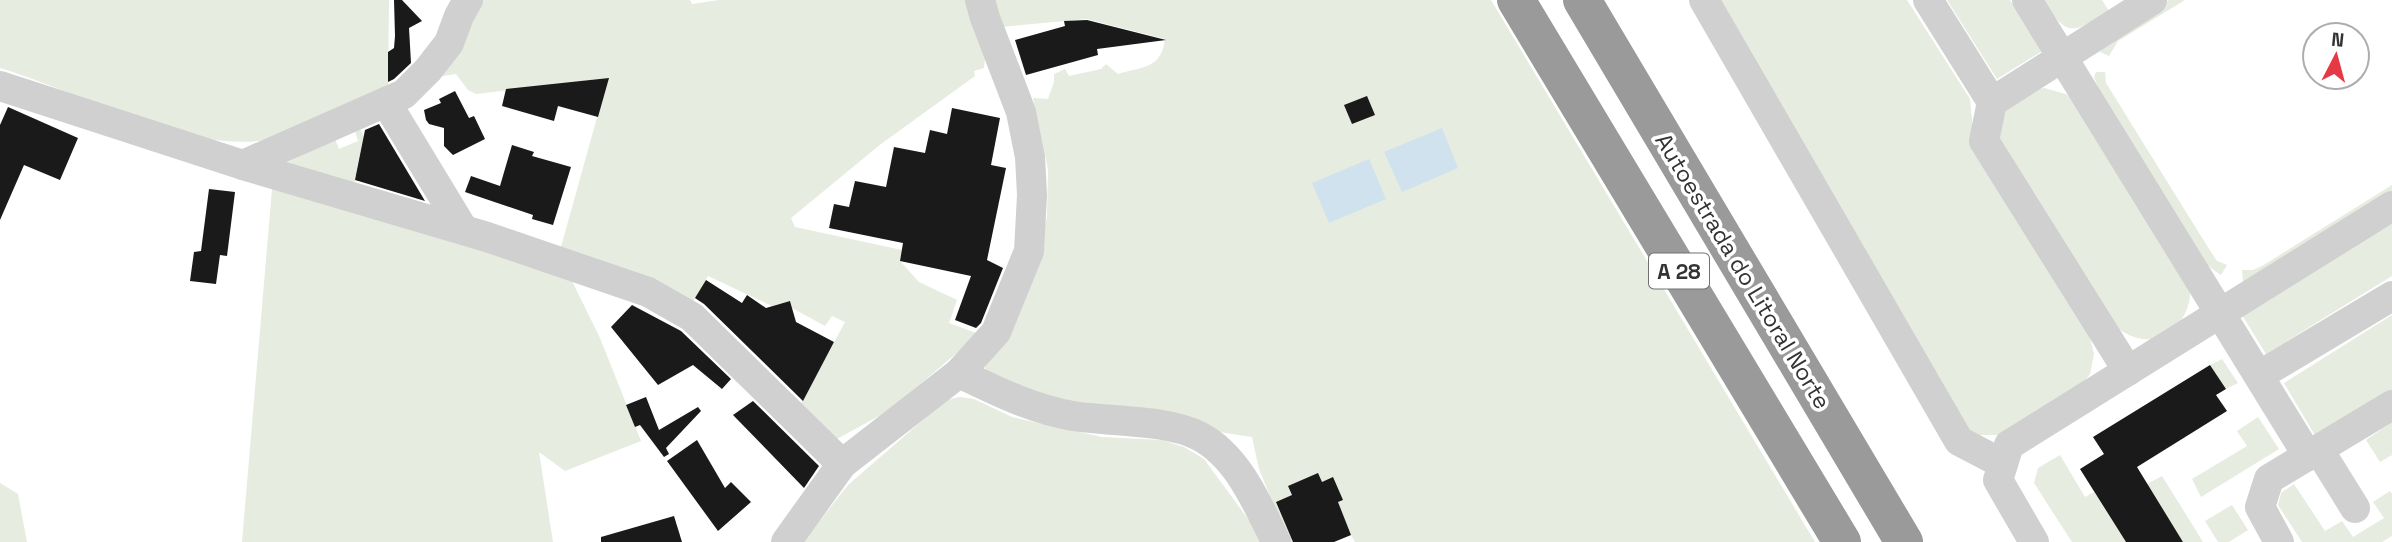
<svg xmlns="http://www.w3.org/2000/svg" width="2392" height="542" font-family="'Space Grotesk',sans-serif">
<rect width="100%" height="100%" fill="#fff"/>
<g fill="#e6ecdf">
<path d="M0 0H389L388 91 266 140C185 153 78 91 0 68Z"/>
<path d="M475 0H690L692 4 719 0H966L985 59 984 68 974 71 975 76 881 144 791 218 795 227 902 250 900 261 919 282 957 300 949 323 979 334 890 410 835 440 798 409 845 322 832 316 825 326 792 308 790 301 772 306 708 276 699 293 687 309 559 254 608 78 476 94 468 90 456 74 437 77Z"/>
<path d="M993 0H1491L1815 542H1355L1351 535 1334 542H1289L1259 469 1252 437 1206 430 1053 398 989 373 982 364 1041 241 1047 217 1048 169 1033 98 1048 99 1054 82V74L1065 69 1069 76 1101 69 1106 64 1118 74C1144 66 1161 69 1165 39L1087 19 1001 27Z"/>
<path d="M1712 0H1907L1970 99 1974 141 2090 338 2094 354 2090 374 2079 388 2003 435H1977L1958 426 1733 21Z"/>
<path d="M1947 0H2010L2042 51 1997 79Z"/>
<path d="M2042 0H2102L2109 11C2071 34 2069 38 2042 0Z"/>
<path d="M2169 0H2185L2118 41 2109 56 2100 52 2104 43 2111 36Z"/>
<path d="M2096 72H2105L2106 83 2209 249 2217 261 2227 265 2221 275 2208 266 2100 92 2094 77Z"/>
<path d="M2044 88 2066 94 2080 107 2183 274C2186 281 2190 289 2190 296 2188 316 2173 337 2152 339 2138 341 2126 334 2115 327L1998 137 2003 108 2026 92Z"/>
<path d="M360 129 376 162 356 175 354 185 286 163 335 139 339 149 358 141 355 131Z"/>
<path d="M283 185 568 273 600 338 641 441 565 471 539 452 553 542H242L272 189Z"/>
<path d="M2392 185V195L2243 282 2242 270H2253L2262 266Z"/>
<path d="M2392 222V276L2266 354 2242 315Z"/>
<path d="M2392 315V391L2316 437 2284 383Z"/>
<path d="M2222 359 2238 383 2226 389 2210 365Z"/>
<path d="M960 397 974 399 1012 417 1102 437 1162 440 1184 447 1204 459 1251 523 1259 542H803L848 485 946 400Z"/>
<path d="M2258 417 2279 449 2201 497 2192 479 2247 446 2237 431Z"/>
<path d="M2392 422V455L2380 462 2366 440Z"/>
<path d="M2060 455 2085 497 2094 492 2126 542H2072L2034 483 2038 468Z"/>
<path d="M2162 476 2203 542H2183L2147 484Z"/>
<path d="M0 483 18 494 27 542H0Z"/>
<path d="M2294 484 2325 531 2342 521 2353 537 2384 518 2373 502 2390 491 2392 494V536L2382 542H2302L2278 505 2281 493Z"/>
<path d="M2232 505 2248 530 2229 542H2218L2205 521Z"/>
</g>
<g fill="#cfe2ee">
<path d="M1442 128 1458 168 1402 192 1384 152Z"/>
<path d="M1369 159 1386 199 1329 223 1312 183Z"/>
</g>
<g fill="#1a1a1a">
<path d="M394 0H402L422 21 409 28 411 63 394 79 388 82V52L394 48 395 36Z"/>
<path d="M1087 20 1166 40 1097 49 1098 55 1026 75 1015 40 1065 26 1064 21Z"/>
<path d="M609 78 598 117 558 106 554 121 502 106 506 89Z"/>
<path d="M455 91 469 118 474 116 485 139 453 155 444 146V128L429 124 426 120 424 110 441 103 439 99Z"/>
<path d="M1367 96 1375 115 1352 124 1344 105Z"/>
<path d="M8 107 78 138 60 180 24 165 0 220V125Z"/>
<path d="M952 108 1000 118 991 165 1006 168 987 260 1003 268 981 323 976 328 955 320 971 276 900 261 903 243 829 228 834 204 849 207 855 181 886 187 894 147 925 153 930 130 947 134Z"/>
<path d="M379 124 425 201 355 180 365 130Z"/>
<path d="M512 145 534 152 532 156 571 167 553 225 532 219 533 215 465 192 471 176 500 186Z"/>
<path d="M209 189 235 192 227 256 220 255 216 284 190 281 194 252 201 251Z"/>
<path d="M706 280 742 303 747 295 766 308 790 301 796 322 834 342 803 401 704 304 695 298Z"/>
<path d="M632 305 681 331 731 379 722 389 693 365 658 385 611 327Z"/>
<path d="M2210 365 2226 389 2216 395 2227 411 2137 467 2183 542H2126L2080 469 2104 454 2093 437Z"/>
<path d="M646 397 659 430 698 407 701 411 666 448 669 454 664 457 640 425 635 427 626 405Z"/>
<path d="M753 401 819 466 804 488 733 415Z"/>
<path d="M697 440 725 488 731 482 751 502 718 531 667 461Z"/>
<path d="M1318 473 1322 482 1333 477 1343 500 1338 502 1351 535 1334 542H1293L1276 502 1292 495 1288 486Z"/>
<path d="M674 516 682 542H601V537Z"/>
</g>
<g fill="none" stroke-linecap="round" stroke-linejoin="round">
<g stroke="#d0d0d0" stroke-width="30">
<path d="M1704 0 1959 441 2003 464"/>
<path d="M1928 0 1992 102"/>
<path d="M2027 0 2308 456"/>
<path d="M0 86 243 165 487 237 648 292 692 317 842 464 959 373 996 332 1029 251 1032 195 1030 157 1021 112 985 18 980 0"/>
<path d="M386 102 463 229"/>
<path d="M243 165 404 94 428 70 449 43 459 16 468 0"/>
<path d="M2128 371 1984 141 1992 102 2152 0"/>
<path d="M959 373C996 391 1032 409 1073 416 1110 422 1166 419 1199 436 1238 456 1258 505 1276 542"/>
<path d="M2260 375 2392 296"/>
<path d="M2319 450 2355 508"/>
<path d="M786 542 842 464"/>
<path d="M2034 542 1998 480 2009 445 2392 206"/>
<path d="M2279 542 2260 507 2269 479 2392 405"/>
</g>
<g stroke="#9a9a9a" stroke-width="38">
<path d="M1516 0 1842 542"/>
<path d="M1582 0 1904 542"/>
</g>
</g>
<g text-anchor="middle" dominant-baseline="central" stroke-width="7" stroke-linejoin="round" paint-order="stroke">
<rect fill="#fff" stroke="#707070" stroke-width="2" x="1649" y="253.5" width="60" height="35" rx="5"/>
<g font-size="21" font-weight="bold" fill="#333">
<text x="1679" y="271">A 28</text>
</g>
<g font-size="23" fill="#333" stroke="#fff">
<text transform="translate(1743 271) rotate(59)">Autoestrada do Litoral Norte</text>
</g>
</g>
<g transform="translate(2336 56) rotate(6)"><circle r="33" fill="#ffffff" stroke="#adadad" stroke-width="2"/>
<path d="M0-5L12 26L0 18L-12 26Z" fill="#e63946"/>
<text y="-10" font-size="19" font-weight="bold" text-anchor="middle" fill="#333333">N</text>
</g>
</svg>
